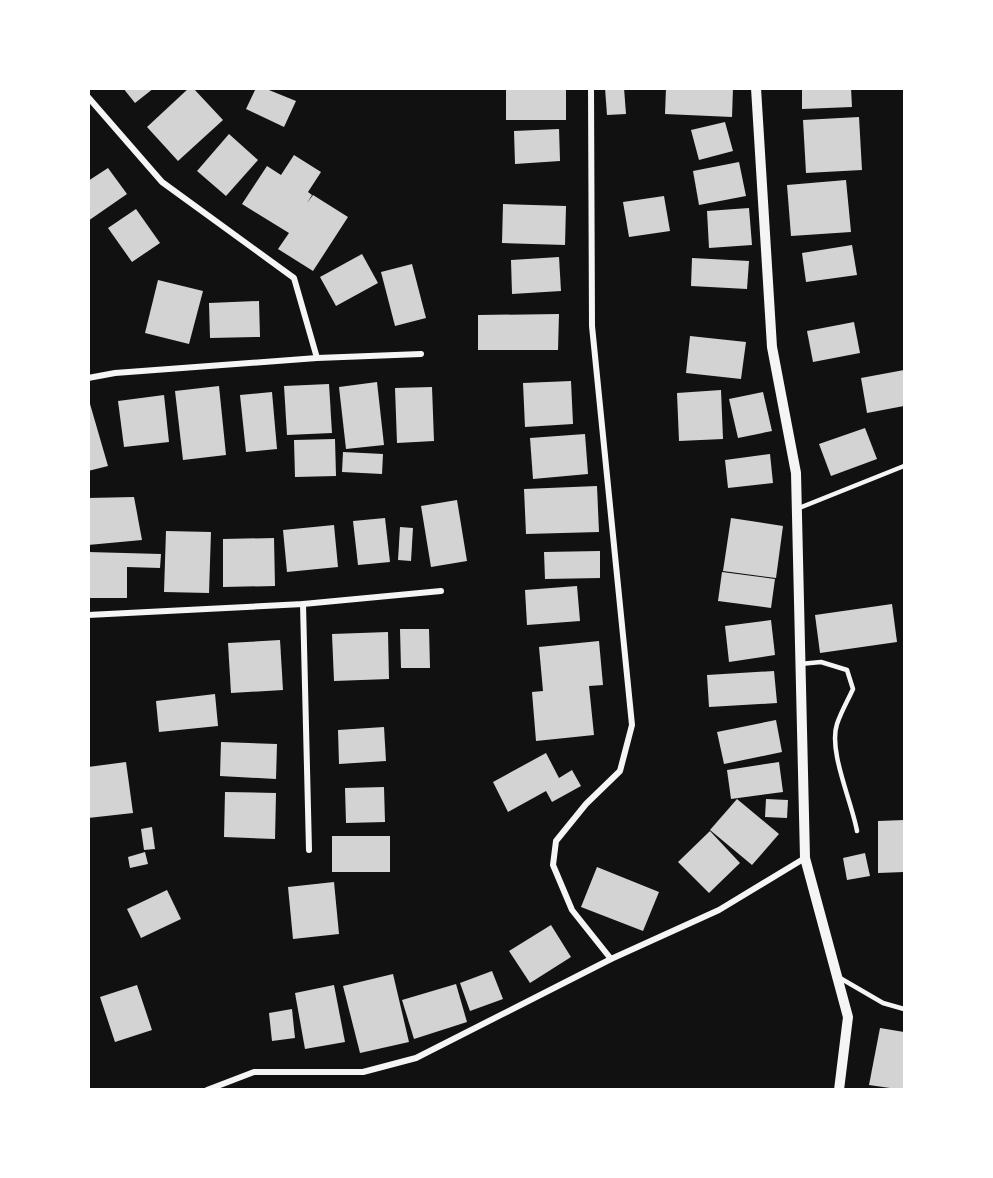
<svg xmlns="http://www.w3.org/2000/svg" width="993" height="1178" font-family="Lato,sans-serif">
<rect width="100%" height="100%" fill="#111"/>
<g fill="#d3d3d3">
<path d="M123 88H154L135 103Z"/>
<path d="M189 88H193L223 120 178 161 147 127Z"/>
<path d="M256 88H264L296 101 284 127 246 109Z"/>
<rect x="506" y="88" width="60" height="32"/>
<path d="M605 88H624L626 114 607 115Z"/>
<path d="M666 88H733L732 117 665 114Z"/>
<path d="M802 88H851L852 107 802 109Z"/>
<path d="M859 117 862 170 806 173 803 120Z"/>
<path d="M725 122 733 151 699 160 691 130Z"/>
<path d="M559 129 560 161 515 164 514 131Z"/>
<path d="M229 134 258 160 226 196 197 171Z"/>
<path d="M294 155 321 172 308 192 312 195 307 203 313 195 348 217 313 271 278 249 289 233 242 204 267 166 281 175Z"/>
<path d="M739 162 746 196 699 205 693 171Z"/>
<path d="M108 168 127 194 88 221V181Z"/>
<path d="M846 180 851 232 791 236 787 185Z"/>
<path d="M664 196 670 231 629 237 623 202Z"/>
<path d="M503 204 566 206 565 245 502 243Z"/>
<path d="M749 208 752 245 709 248 707 211Z"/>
<path d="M136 209 160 243 132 262 108 228Z"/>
<path d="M852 245 857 275 806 282 802 253Z"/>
<path d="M362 254 378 283 336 306 320 277Z"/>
<path d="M559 257 561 291 512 294 511 260Z"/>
<path d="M692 258 749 261 747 289 691 286Z"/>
<path d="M412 264 426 318 395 326 381 272Z"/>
<path d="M158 280 203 291 189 344 145 333Z"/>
<path d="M259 301 260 337 210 338 209 303Z"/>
<path d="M559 314 558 350H478V315Z"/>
<path d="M854 322 860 353 813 362 807 331Z"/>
<path d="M690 336 746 342 741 379 686 373Z"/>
<path d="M904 370V406L867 413 861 378Z"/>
<path d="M571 381 573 424 525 427 523 383Z"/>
<path d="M377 382 384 445 346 449 339 387Z"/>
<path d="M329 384 332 433 287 435 284 386Z"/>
<path d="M219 386 226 455 183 460 175 391Z"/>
<path d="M432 387 434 441 397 443 395 388Z"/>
<path d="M721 390 723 439 679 441 677 393Z"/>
<path d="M272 392 277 449 246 452 240 395Z"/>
<path d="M763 392 772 431 738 438 729 399Z"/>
<path d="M164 395 169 442 124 447 118 401Z"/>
<path d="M90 404 108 466 88 471V405Z"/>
<path d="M865 428 877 459 831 476 819 444Z"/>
<path d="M585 434 588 474 533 479 530 438Z"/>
<path d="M335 439 336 476 295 477 294 440Z"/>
<path d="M343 452 383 454 382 474 342 472Z"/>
<path d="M770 454 773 483 728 488 725 460Z"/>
<path d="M597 486 599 532 526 534 524 489Z"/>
<path d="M134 497 142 540 88 545V498Z"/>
<path d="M457 500 467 561 431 567 421 506Z"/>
<path d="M385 518 390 562 358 565 353 521Z"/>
<path d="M731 518 783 526 776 578 723 571Z"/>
<path d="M334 525 338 567 287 572 283 530Z"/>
<path d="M400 527 413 528 411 561 398 560Z"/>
<path d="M166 531 211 532 209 593 164 592Z"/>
<path d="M274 538 275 586 223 587V539Z"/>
<path d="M600 551V578L545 579 544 552Z"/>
<path d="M88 552 161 554 160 568 127 567V598H88Z"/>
<path d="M722 572 775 579 771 608 718 601Z"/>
<path d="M577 586 580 621 527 625 525 590Z"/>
<path d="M892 604 897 642 820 653 815 615Z"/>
<path d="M771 620 775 655 729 662 725 626Z"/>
<path d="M400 629H429L430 668H401Z"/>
<path d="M388 632 389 679 334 681 332 634Z"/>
<path d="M280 640 283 690 231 693 228 643Z"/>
<path d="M599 641 603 685 589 686 594 735 536 741 532 692 543 691 539 647Z"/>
<path d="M774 671 777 703 709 707 707 675Z"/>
<path d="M215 694 218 726 159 732 156 701Z"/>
<path d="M776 720 782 752 724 764 717 732Z"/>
<path d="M384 727 386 761 339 764 338 730Z"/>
<path d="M221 742 277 744 276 779 220 776Z"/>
<path d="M546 753 559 778 572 770 581 786 552 802 546 791 508 812 493 782Z"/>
<path d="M126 762 133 813 88 818V767Z"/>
<path d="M779 762 783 792 731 799 727 770Z"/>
<path d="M384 787 385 822 346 823 345 788Z"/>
<path d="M225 792 276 793 275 839 224 837Z"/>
<path d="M737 799 779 834 752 865 710 830Z"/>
<path d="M766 799 788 800 787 818 765 817Z"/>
<path d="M904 820V872L878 873V821Z"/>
<path d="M152 827 155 849 144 850 141 829Z"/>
<path d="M710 831 740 863 709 893 678 862Z"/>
<rect x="332" y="836" width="58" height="36"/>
<path d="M145 852 148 864 130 868 128 857Z"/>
<path d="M865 853 870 876 847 880 843 858Z"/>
<path d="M597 867 659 892 643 931 581 907Z"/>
<path d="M334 882 339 934 293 939 288 887Z"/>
<path d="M167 890 181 919 141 938 127 909Z"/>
<path d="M551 925 571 957 530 983 509 951Z"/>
<path d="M492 971 503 999 470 1011 460 983Z"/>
<path d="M393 974 409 1042 360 1053 343 986Z"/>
<path d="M456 984 467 1022 414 1039 402 1000Z"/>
<path d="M137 985 152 1030 115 1042 100 997Z"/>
<path d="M334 985 345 1042 305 1049 295 993Z"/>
<path d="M292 1009 295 1038 272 1041 269 1013Z"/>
<path d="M880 1028 904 1032V1090L869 1085Z"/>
</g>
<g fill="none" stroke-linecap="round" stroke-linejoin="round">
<g stroke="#f5f5f5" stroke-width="4.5">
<path d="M799 508 904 466"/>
<path d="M800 664 821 662 847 670 853 689C848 700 841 712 837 724 828 751 852 802 857 831"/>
<path d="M840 978 883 1003 904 1009"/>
</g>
<g stroke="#f5f5f5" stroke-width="6">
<path d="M591 88 592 326 632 725 620 771 586 804 556 841 553 865 572 910 611 959"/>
<path d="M88 97 162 182 294 278 317 358"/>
<path d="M88 378 115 373 317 358 421 354"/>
<path d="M303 604 309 850"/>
<path d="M88 615 303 604 441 591"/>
<path d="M207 1090 254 1072H363L416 1058 611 959 719 910 805 858"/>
</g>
<path stroke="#f5f5f5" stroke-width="10" d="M756 88 772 347 796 473 805 858 848 1017 839 1090"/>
</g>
<rect width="993" height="1178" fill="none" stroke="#ffffff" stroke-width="180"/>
</svg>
